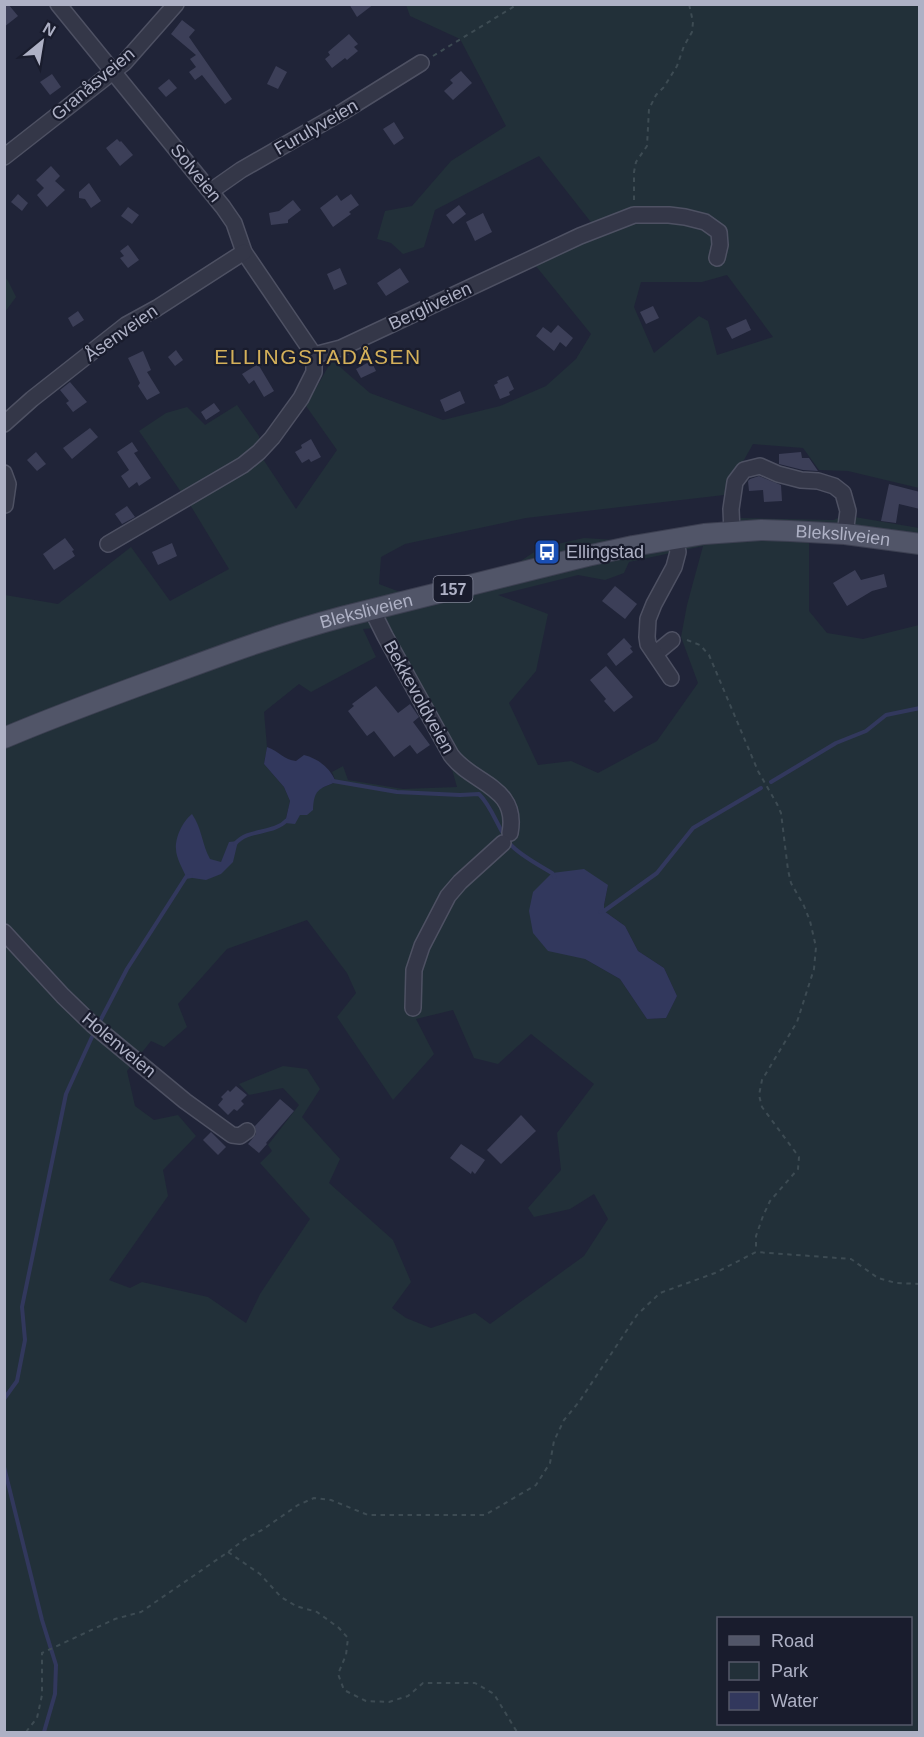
<svg xmlns="http://www.w3.org/2000/svg" width="924" height="1737" font-family="Arial,sans-serif">
<rect width="100%" height="100%" fill="#202438"/>
<g fill="#223039" fill-rule="evenodd">
<path d="M406 5H919V488L848 471 819 470 803 448 753 444 724 495 526 518 405 544 381 557 379 584 400 592 515 565 540 548 584 538 615 540 722 523 738 518 834 520 843 515 919 528V555L809 539V611L827 633 863 639 919 625V1732H5V595L58 604 131 547 170 601 229 569 192 508 139 431 166 413 187 407 205 425 237 405 259 436 263 459 296 509 337 450 306 406 332 360 370 393 443 420 500 406 546 386 576 359 591 334 535 265 601 235 539 156 435 210 424 247 403 254 391 243 377 239 385 211 412 206 451 161 506 126 460 39 410 16ZM727 275 773 337 717 355 708 321 699 316 654 353 634 307 641 282H702ZM703 546 687 605 681 637 698 683 657 741 598 773 571 761 538 765 509 703 536 671 548 614 498 595 578 575 605 580 624 573 629 562ZM386 627 442 734 457 787 403 789 348 780 343 766 332 772 336 782 319 789 300 815 285 823 290 801 284 787 264 764 267 747 264 712 299 684 311 692 376 657 363 629ZM608 885 604 905V911L625 926 638 951 664 968 677 996 666 1018 647 1019 620 979 585 959ZM307 920 347 973 356 993 337 1017 393 1100 434 1054 416 1019 453 1010 474 1058 498 1064 531 1034 594 1084 557 1133 561 1170 528 1208 534 1217 570 1209 594 1194 608 1219 584 1256 490 1324 475 1313 431 1328 406 1318 392 1308 411 1282 393 1240 329 1183 340 1159 302 1117 320 1089 307 1069 283 1066 239 1084 249 1095 283 1088 299 1105 268 1145 272 1151 260 1163 310 1219 260 1294 246 1323 208 1297 142 1282 130 1288 109 1280 168 1196 163 1170 196 1136 178 1115 154 1120 135 1106 127 1071 151 1041 164 1047 187 1027 178 1004 227 949ZM718 1618H910V1724H718Z"/>
<path d="M5 277 8 281 16 297 5 312Z"/>
</g>
<g fill="#32385d">
<path d="M267 747C279 751 284 760 296 761L304 755C319 759 330 768 336 782 318 789 314 790 313 810L307 815H300L295 824 285 823 290 801 284 787 264 764Z"/>
<path d="M192 814C202 828 202 845 210 859L221 862 229 842 238 841 233 862 221 874 206 880 186 877C183 869 176 858 176 849 175 837 183 821 192 814Z"/>
<path d="M584 869 608 885 604 905V911L625 926 638 951 664 968 677 996 666 1018 647 1019 620 979 585 959 548 951 533 933 529 911 533 892 552 873Z"/>
</g>
<g fill="none" stroke-linecap="round" stroke-linejoin="round">
<g stroke="#32385d" stroke-width="4">
<path d="M333 781 397 792 460 795 479 794C494 809 498 831 512 846 523 857 539 865 552 873L555 877"/>
<path d="M771 782 836 743 866 731 886 715 920 708"/>
<path d="M235 844C248 828 273 835 287 820"/>
<path d="M600 912 604 911 657 873 693 828 761 788"/>
<path d="M99 1023 127 969 186 877 191 876"/>
<path d="M4 1399 17 1381 25 1340 22 1307 66 1094 92 1037"/>
<path d="M4 1467 42 1620 56 1665 55 1694 44 1732"/>
</g>
</g>
<g fill="#3c3f58">
<path d="M4 4H8L18 16 4 27Z"/>
<path d="M349 4H374L357 17Z"/>
<path d="M182 20 195 30 189 37 232 99 225 104 202 75 195 80 189 72 196 67 190 59 196 55 171 34Z"/>
<path d="M349 34 358 44 354 47 358 51 347 60 345 58 332 68 325 59 330 55 328 52Z"/>
<path d="M276 66 287 72 278 89 267 84Z"/>
<path d="M461 71 472 83 453 100 444 91 453 83 450 80Z"/>
<path d="M52 74 61 87 50 95 40 82Z"/>
<path d="M169 79 177 88 166 97 158 88Z"/>
<path d="M394 122 404 138 394 145 383 129Z"/>
<path d="M117 139 120 142 121 141 133 155 120 166 106 148Z"/>
<path d="M51 166 60 176 55 181 65 190 47 207 37 195 44 188 36 180Z"/>
<path d="M89 183 101 201 91 208 85 199 79 198V192Z"/>
<path d="M18 194 28 203 22 211 11 202Z"/>
<path d="M351 194 359 205 349 212 351 214 333 227 320 208 337 195 341 201Z"/>
<path d="M293 200 301 210 288 220V223L271 225 269 213 279 211Z"/>
<path d="M459 205 466 214 453 224 446 215Z"/>
<path d="M128 207 139 215 132 224 121 216Z"/>
<path d="M483 213 492 232 475 241 466 222Z"/>
<path d="M128 245 139 260 128 268 120 258 124 256 120 251Z"/>
<path d="M340 268 347 284 334 290 327 274Z"/>
<path d="M400 268 409 282 386 296 377 283Z"/>
<path d="M653 306 659 318 646 324 640 312Z"/>
<path d="M78 311 84 320 73 327 68 318Z"/>
<path d="M746 319 751 330 732 339 726 328Z"/>
<path d="M558 325 573 338 566 347 560 342 554 351 536 336 543 327 551 333Z"/>
<path d="M176 350 183 360 175 366 168 357Z"/>
<path d="M143 351 151 370 147 372 160 393 147 400 138 386 140 383 128 358Z"/>
<path d="M371 361 376 371 361 378 356 369Z"/>
<path d="M258 364 274 391 264 397 254 380 249 384 242 374Z"/>
<path d="M508 376 514 389 509 392 510 395 500 399 494 385 498 383 497 381Z"/>
<path d="M70 382 87 402 73 412 66 403 69 401 60 390Z"/>
<path d="M460 391 465 403 445 412 440 400Z"/>
<path d="M214 403 220 411 206 420 201 412Z"/>
<path d="M90 428 98 437 72 459 63 448Z"/>
<path d="M311 439 321 457 311 462 309 459 302 463 295 452 302 448 301 445Z"/>
<path d="M132 442 138 451 134 453 151 478 139 486 137 482 129 488 121 476 129 470 117 452Z"/>
<path d="M36 452 46 464 37 471 27 460Z"/>
<path d="M801 452 802 458H809L818 471 803 470 779 464V454Z"/>
<path d="M759 476 781 485 782 501 764 502 763 490 749 491 748 481 750 479Z"/>
<path d="M889 484 920 492V509L899 504 896 523 881 521Z"/>
<path d="M127 506 135 517 122 524 115 514Z"/>
<path d="M65 538 74 550 72 551 75 556 54 570 43 554Z"/>
<path d="M172 543 177 556 158 565 152 552Z"/>
<path d="M855 570 861 580 884 574 887 587 872 591 847 606 833 583Z"/>
<path d="M615 586 637 604 625 619 602 601Z"/>
<path d="M624 638 632 647 630 648 633 652 616 666 607 654Z"/>
<path d="M606 666 633 697 614 712 604 701 606 699 590 680Z"/>
<path d="M376 686 398 713 410 704 419 717 413 722 430 745 417 754 410 745 394 757 374 731 367 736 348 711 354 706 352 704Z"/>
<path d="M236 1086 247 1095 241 1101 244 1104 237 1111 234 1109 228 1115 218 1105 223 1099 221 1097 228 1090 230 1092Z"/>
<path d="M280 1099 294 1111 266 1143 267 1144 259 1153 248 1144 256 1134 255 1126Z"/>
<path d="M521 1115 536 1131 501 1164 487 1150Z"/>
<path d="M211 1132 226 1147 218 1155 203 1140Z"/>
<path d="M461 1144 485 1160 475 1174 472 1171 471 1174 450 1158Z"/>
</g>
<g fill="none" stroke-linecap="round" stroke-linejoin="round">
<g stroke="#4e5163" stroke-width="18">
<g id="minor">
<path d="M58 4 223 207 234 223 244 252 314 355V372L301 398 272 438 259 452 243 465 108 544"/>
<path d="M4 157 124 63 176 4"/>
<path d="M211 191 241 170 344 111 421 63"/>
<path d="M314 355 341 348 580 236 634 215H669L685 217 705 222 719 232 720 245 717 258"/>
<path d="M4 424 32 399 126 325 157 308 244 252"/>
<path d="M4 473 8 484 5 505"/>
<path d="M732 532 731 509 735 482 744 470 760 466 778 474 801 480 818 481 834 486 843 493 848 511 845 534"/>
<path d="M372 610 385 636 451 755C472 784 519 786 510 833"/>
<path d="M655 654 672 640"/>
<path d="M671 678 648 644 647 637 648 619 654 604 674 567 678 552 675 538"/>
<path d="M4 932 63 996 93 1025 185 1101 232 1135 240 1136 247 1131"/>
<path d="M413 1008 414 970 422 946 448 896 460 882 503 843"/>
</g>
</g>
<g stroke="#3d4052" stroke-width="22">
<g id="major">
<path id="s1" d="M4 738C58 715 113 695 168 675 225 654 282 633 342 617L587 556 633 546 704 534 761 530 790 531 845 534 920 544"/>
</g>
</g>
<g stroke="#3d4b53" stroke-width="2" stroke-dasharray="4.5 4.5" stroke-linecap="butt">
<path d="M433 56 518 4"/>
<path d="M634 200V172L636 162 647 146 649 109 656 95 664 87 677 66 684 46 692 32 693 22 689 4"/>
<path d="M687 640 700 645 709 655 758 771 777 804 781 813 788 870 791 883 804 906 810 921 816 947 814 969 797 1022 762 1080 759 1095 762 1107 799 1157 798 1169 770 1201 763 1216 756 1236V1251"/>
<path d="M228 1552 260 1574 281 1597 296 1606 317 1612 339 1628 348 1638 346 1655 338 1674 344 1690 366 1701 389 1702 408 1696 423 1683H475L494 1694 517 1732"/>
<path d="M26 1732 37 1718 42 1695V1653L115 1619 141 1612 228 1552 245 1539 262 1530 298 1505 314 1498 331 1500 368 1515H485L536 1485 550 1463 554 1441 564 1420 579 1402 637 1315 660 1293 715 1273 756 1252 851 1259 878 1278 896 1283 920 1284"/>
</g>
<use href="#minor" stroke="#343748" stroke-width="15"/>
<use href="#major" stroke="#515568" stroke-width="20"/>
</g>
<defs>
<g id="bus-square" transform="scale(1.35)"><rect x="-9" y="-9" width="18" height="18" rx="4" fill="#1a4fb4" stroke="#191c2d"/><path d="M-5-6H5V4H4V6H2V4H-2V6H-4V4H-5ZM-3.5-4V0h7V-4ZM-3.5 1.2v1.5H-2V1.2ZM2 1.2v1.5H3.5V1.2Z" fill="#fff"/></g>
</defs>
<g fill-rule="evenodd">
<use href="#bus-square" x="547" y="552"/>
</g>
<g text-anchor="middle" dominant-baseline="central" stroke-width="4.5" stroke-linejoin="round" paint-order="stroke">
<rect fill="#191c2d" stroke="#818497" stroke-width="1.5" x="433.5" y="576" width="39" height="26" rx="4.5"/>
<g font-size="16" font-weight="bold" fill="#aeb1c5">
<text x="453" y="589">157</text>
</g>
<g font-size="18" fill="#aeb1c5" stroke="#191c2d">
<text transform="translate(93 84) rotate(-40)">Granåsveien</text>
<text transform="translate(316 127) rotate(-30)">Furulyveien</text>
<text transform="translate(196 173) rotate(51)">Solveien</text>
<text transform="translate(430 306) rotate(-25)">Bergliveien</text>
<text transform="translate(121 333) rotate(-35)">Åsenveien</text>
<text stroke="none"><textPath href="#s1" startOffset="870">Bleksliveien</textPath></text>
<text stroke="none"><textPath href="#s1" startOffset="384">Bleksliveien</textPath></text>
<text transform="translate(419 697) rotate(61)">Bekkevoldveien</text>
<text transform="translate(119 1045) rotate(40)">Holenveien</text>
</g>
<g font-size="18" fill="#aeb1c5" stroke="#191c2d" text-anchor="start">
<text x="566" y="552">Ellingstad</text>
</g>
<g font-size="21" letter-spacing="1.5" fill="#d4b05a" stroke="#191c2d">
<text x="318" y="356">ELLINGSTADÅSEN</text>
</g>
</g>
<rect width="924" height="1737" fill="none" stroke="#aeb1c5" stroke-width="12"/>
<rect x="717" y="1617" width="195" height="108" fill="#191c2d" stroke="#55586a" stroke-width="1.5"/>
<rect x="729" y="1636" width="30" height="9" fill="#515568" stroke="#55586a" stroke-width="1.5"/>
<text x="771" y="1647" font-size="18" fill="#aeb1c5">Road</text>
<rect x="729" y="1662" width="30" height="18" fill="#223039" stroke="#55586a" stroke-width="1.5"/>
<text x="771" y="1677" font-size="18" fill="#aeb1c5">Park</text>
<rect x="729" y="1692" width="30" height="18" fill="#32385d" stroke="#55586a" stroke-width="1.5"/>
<text x="771" y="1707" font-size="18" fill="#aeb1c5">Water</text>
<g transform="translate(42 42) rotate(30)" stroke="#191c2d" stroke-width="4.5" paint-order="stroke">
<path d="M0-4.5L10 22L0 15L-10 22Z" fill="#aeb1c5"/>
<text y="-9" font-size="16" font-weight="bold" text-anchor="middle" fill="#aeb1c5">N</text>
</g>
</svg>
